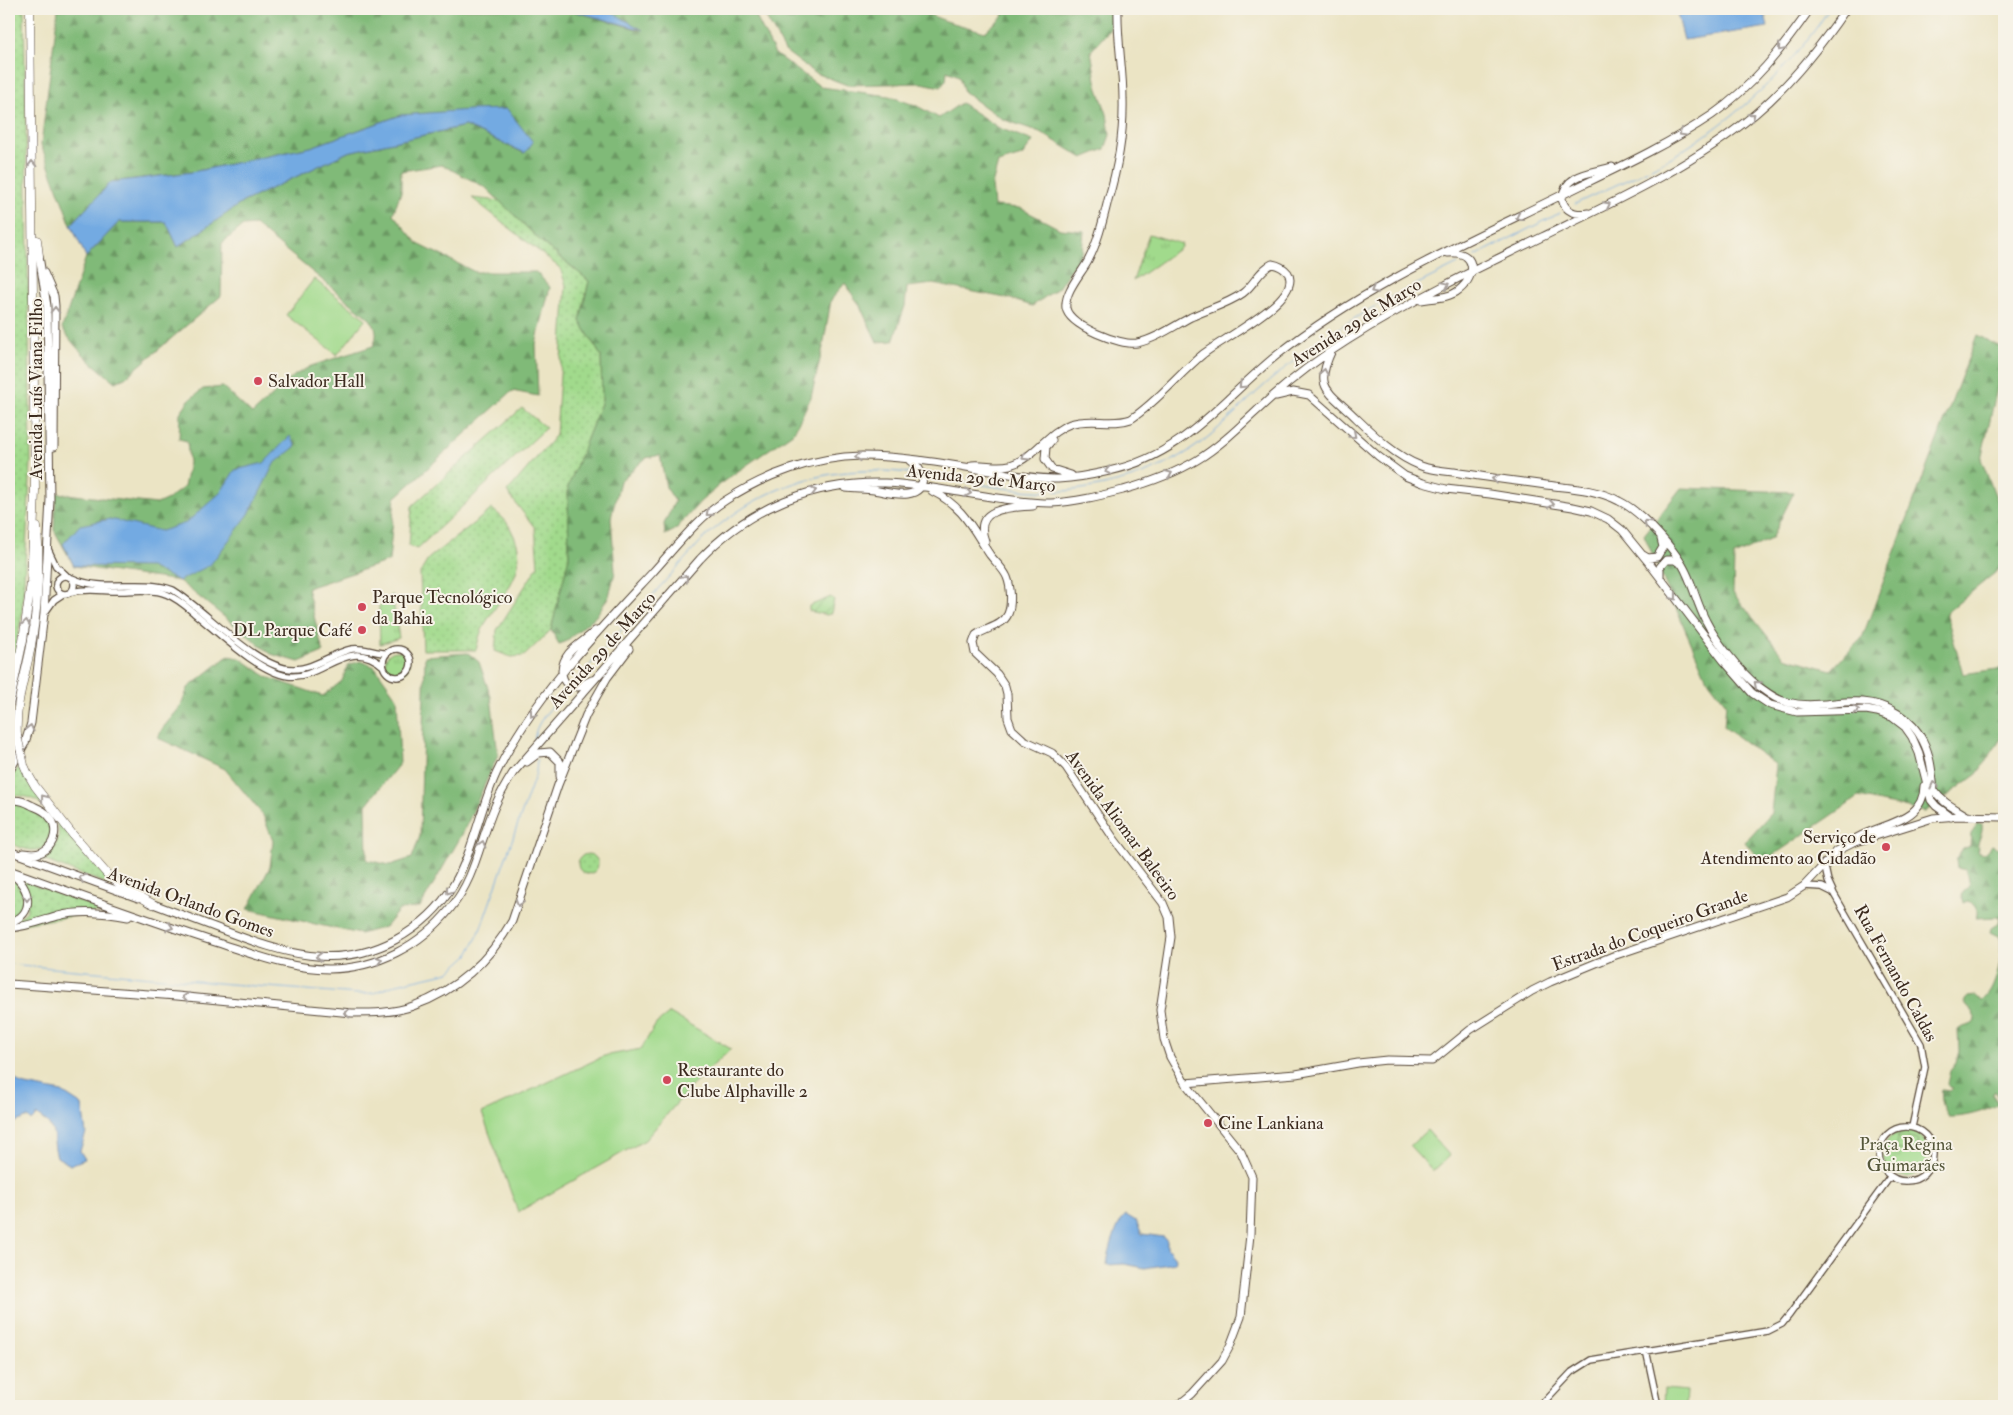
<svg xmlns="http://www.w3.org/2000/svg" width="2013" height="1415" font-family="'IM FELL Double Pica',serif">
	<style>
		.grass { fill: url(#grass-dots); stroke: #6e8255 }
		.forest { fill: url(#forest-firs); stroke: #5e724b }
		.park { fill: url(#park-tufts); stroke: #6e8255 }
		.garden { fill: url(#garden-furrows); stroke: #6e8255 }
		.pitch { fill: #a1da8c; stroke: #6e8255 }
		.water { fill: #73aae2; stroke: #576a80 }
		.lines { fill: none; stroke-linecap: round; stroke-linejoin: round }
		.stream { stroke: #73aae2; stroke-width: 1 }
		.minor-casing { stroke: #554637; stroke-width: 8 }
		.major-casing { stroke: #554637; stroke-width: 9 }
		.highway-casing { stroke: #554637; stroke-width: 9 }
		.minor { stroke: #fff; stroke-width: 5.5 }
		.major { stroke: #fff; stroke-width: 7 }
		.highway { stroke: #fff; stroke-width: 8 }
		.highway-bridge-casing { stroke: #554637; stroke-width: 9; stroke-linecap: butt }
		.highway-bridge { stroke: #fff; stroke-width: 8 }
		.oneway { stroke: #a79f9a }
		.poi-dot { fill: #d1495b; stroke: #f7f3e8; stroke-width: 2 }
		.labels { text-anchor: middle; stroke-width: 4; stroke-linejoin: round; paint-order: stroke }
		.street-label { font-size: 18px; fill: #3b2a1e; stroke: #f7f3e8 }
		.poi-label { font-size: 18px; fill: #3b2a1e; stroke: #f7f3e8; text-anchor: start }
		.park-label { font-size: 18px; fill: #54563a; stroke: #f7f3e8 }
	</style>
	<defs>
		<pattern id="grass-dots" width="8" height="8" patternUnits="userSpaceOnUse" patternTransform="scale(1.25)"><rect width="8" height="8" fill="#a1da8c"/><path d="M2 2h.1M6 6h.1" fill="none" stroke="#8cbb78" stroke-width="1.8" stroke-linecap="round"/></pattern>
		<pattern id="forest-firs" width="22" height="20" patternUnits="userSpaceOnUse" patternTransform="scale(1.25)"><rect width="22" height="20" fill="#80ba78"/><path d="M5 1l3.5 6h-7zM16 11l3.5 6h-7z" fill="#6a9762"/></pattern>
		<pattern id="park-tufts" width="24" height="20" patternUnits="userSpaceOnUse" patternTransform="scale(1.25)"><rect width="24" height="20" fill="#a1da8c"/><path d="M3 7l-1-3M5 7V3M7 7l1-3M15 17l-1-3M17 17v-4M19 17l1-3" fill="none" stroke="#8cbb78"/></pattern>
		<pattern id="garden-furrows" width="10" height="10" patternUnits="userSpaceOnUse" patternTransform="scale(1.25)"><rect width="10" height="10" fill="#a1da8c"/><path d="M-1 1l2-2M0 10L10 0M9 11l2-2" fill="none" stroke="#8cbb78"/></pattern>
	</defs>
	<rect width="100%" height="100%" fill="#f7f3e8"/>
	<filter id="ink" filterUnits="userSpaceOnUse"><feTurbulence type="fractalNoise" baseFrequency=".02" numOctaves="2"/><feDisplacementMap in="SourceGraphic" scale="10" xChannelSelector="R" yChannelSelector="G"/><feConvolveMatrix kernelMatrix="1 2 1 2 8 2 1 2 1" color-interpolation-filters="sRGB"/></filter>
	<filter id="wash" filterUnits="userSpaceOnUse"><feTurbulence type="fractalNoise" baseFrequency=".0096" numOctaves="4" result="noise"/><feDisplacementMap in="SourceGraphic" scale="20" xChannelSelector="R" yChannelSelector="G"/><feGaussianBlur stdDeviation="1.12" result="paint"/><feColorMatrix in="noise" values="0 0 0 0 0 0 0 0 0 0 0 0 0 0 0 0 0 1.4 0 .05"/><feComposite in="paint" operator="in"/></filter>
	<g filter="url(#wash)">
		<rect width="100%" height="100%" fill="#ebe4c4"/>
		<!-- grass -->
		<path class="grass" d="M9,9H24L31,462L22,614L9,685L11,404Z
			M472,198L500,201L545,245L589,281L580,321L601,356L602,401L568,487L569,557L551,630L524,656L511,657L495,651L497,630L538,566L535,528L507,492L556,435L566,285L560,268Z
			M522,408L546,428L417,549L409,546L412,506Z
			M492,509C507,521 507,521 515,538C530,574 497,599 483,628C479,635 478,643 476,650H423L420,573L429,558Z
			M20,764L30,785L78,845C89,863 105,875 121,889L35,857L56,844C68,817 34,791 9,796V782Z
			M14,803C30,806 59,818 51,839C48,845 42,850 35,850C27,851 17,846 9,843V806Z
			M578 864a10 10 0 1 1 20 0a10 10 0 1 1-20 0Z
			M9,877C28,888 32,909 9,918Z
			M24,881L105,911L10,926L27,911Z"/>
		<!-- forest -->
		<path class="forest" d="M58,9H566L640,30L606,9H752L775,54L821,87L889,96L917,106L939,118L961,103L999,128L1033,141L1022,156L998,163L992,185L994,206L1020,208L1060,229L1084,231L1082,252L1058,288L1032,306L1011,299L933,284L907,287L905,306L893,341L877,342L860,306L845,283L831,300L823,347L811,397L794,432L724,481L700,502L675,530L665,535L664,524L675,501L666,487L660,455L646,458L620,481L611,518L615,572L609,596L596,616L565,642L559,644L551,630L569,557L568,487L602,401L601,356L580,321L589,281L545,245L485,187L442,165L401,171V192L393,214L418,244L475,272H536L550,287L536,344L538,396L512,391L395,498L389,561L307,588L323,652L299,662L271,654L179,581L74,566L54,530L56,493L157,504L168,499L184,487L189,463L187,441L179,439L180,413L189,400L203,389L223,387L252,414L295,375L311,366L373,346C378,335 377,329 370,319L255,225L243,226L222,243L221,296L125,378L115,382C95,366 76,350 62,328L86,257L119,222H166L178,247L243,202L348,152L465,126L524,153L507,109L401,115L311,147L192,172L111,182L71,225L41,145Z
			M761,9H914L946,21L985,32L1003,16L1005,9H1111L1110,29L1091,51L1097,86L1107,114L1110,135L1105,149L1083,158L1040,132L1002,119L964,92L959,76L947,71L946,80L941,87L922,83L847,85L813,72L785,51Z
			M1977,335L2004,349V358L1981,459L2003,515L2002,567L1946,613L1963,674L2004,668V738L2001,739L1977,774L1925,812L1859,797L1762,863L1745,842L1771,813L1776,765L1724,727L1726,703L1706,677L1644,535L1681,488L1794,492L1771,539L1734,556L1733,593L1784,657L1831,670L1862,638Z
			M468,653L479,662L491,697L498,755L463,833L420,907L399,910L385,927L360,934L248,909L270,867L273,841L263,815L225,769L158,738L162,729L181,706L188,688L228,656L240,658L267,677L323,696L342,681L348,665L361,661L375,667L397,698L400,763L366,805L367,860L390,865L412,858L420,836L425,656Z
			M1978,824L1982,825C1984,835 1974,843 1979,853L1983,854L1992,845L2004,850V1101L2001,1100L1994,1090L1992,1094L1999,1104C1987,1111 1963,1118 1949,1117C1944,1112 1940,1097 1942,1090L1950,1091L1953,1088L1949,1087L1947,1084L1950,1071L1956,1063L1959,1051L1958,1030C1963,1025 1971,1027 1976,1021L1973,1013L1965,1004V1000L1968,997L1976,996L1982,1001C1996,991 2004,954 2000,937L1990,932L1991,928L1999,923L2000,919L1997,917L1976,918C1979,909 1976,903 1967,901L1963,903L1961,895L1969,886L1966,870L1957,868L1956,859L1963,849L1970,846L1971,834Z"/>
		<!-- park -->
		<path class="park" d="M1149,234L1182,244L1181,247L1133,281Z
			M392,594L399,638L380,644L379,606Z
			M385 663a12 12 0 1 1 24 0a12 12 0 1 1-24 0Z
			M1883 1154a23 23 0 1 1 46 0a23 23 0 1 1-46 0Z"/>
		<!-- garden -->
		<path class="garden" d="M831,597L834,600L831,613L827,615L809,611V606Z"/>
		<!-- pitch -->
		<path class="pitch" d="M314,279L366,319L337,355L286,315Z
			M670,1013L731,1049L695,1082L645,1140L518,1212L482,1113L604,1056L641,1049L656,1024Z
			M1427,1130L1450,1156L1433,1171L1410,1146Z
			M1898,1136L1919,1140L1916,1152L1895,1149Z
			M1664,1389L1686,1391L1685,1406H1663Z"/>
		<!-- water -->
		<path class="water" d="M566,9H606L643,30Z
			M1676,9H1764L1768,27L1684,40Z
			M507,109L533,142L525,153L465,126L348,152L243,202L178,247L166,222H119L86,257L71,225L111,182L192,172L311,147L401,115L468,110Z
			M290,436L296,446L274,464L249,514L210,565L179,581L150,567L74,566L63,544L80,525L110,519L161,531L186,523L220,493L235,470L264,463Z
			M9,1074L21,1084L62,1092L82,1105L86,1133L80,1151L85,1159L70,1165L57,1157C50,1134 60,1131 37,1115L31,1121L28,1117L9,1125Z
			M1126,1215L1136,1221L1142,1234L1164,1237L1167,1241V1248L1176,1259L1175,1263L1145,1268L1124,1264L1107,1265C1108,1253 1117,1221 1126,1215Z"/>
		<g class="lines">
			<!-- stream -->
			<path class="stream" d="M1575,204C1608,188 1643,174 1675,155C1736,118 1791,69 1829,9
				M1475,256L1560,213
				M928,476C973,482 1019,494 1064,491C1110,487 1157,473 1195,447C1218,431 1237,410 1258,391C1272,378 1289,365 1304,353C1351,316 1405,290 1458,264
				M573,684L701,541C763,483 833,462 917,474
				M535,741C532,723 557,702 569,689
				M9,964L229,984L358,994L374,993L397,984L449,972L468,955L479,933L536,773L537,760"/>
		</g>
	</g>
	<g filter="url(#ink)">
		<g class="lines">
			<!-- minor casing -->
			<g class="minor-casing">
				<path id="minor" d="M48,549L56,566L66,575
					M56 585a9 9 0 1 1 18 0a9 9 0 1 1-18 0Z
					M72,578C104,593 140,578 173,590C206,610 257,670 294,669C314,669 332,653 352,649C363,647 375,653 386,653
					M72,592C86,588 102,591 117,591C132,591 152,588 166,594C177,598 186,606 194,613C218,632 258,672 288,676C323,680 348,635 383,666
					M44,614L54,600L63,594
					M383 663a14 14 0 1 1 28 0a14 14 0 1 1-28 0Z
					M1824,863L1828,881L1834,894L1921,1044L1925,1067L1912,1127
					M1804,886L1822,887L1832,892
					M1879 1154a27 27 0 1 1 54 0a27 27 0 1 1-54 0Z
					M1646,1350L1658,1406
					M1540,1406L1572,1372L1591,1360L1768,1331L1782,1324L1790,1314L1890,1177"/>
			</g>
			<!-- major casing -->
			<g class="major-casing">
				<path id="major" d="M1588,213C1576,215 1565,212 1562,199C1565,173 1592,173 1612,167
					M44,273L54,296L55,306L54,447
					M1421,300C1433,298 1450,298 1459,290C1478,275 1476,250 1448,253
					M1332,350C1315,386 1325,389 1351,413C1372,433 1393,455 1421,466C1431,470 1443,471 1454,472C1484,477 1515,481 1546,485C1570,488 1597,489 1619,501C1642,512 1677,551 1687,574C1694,589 1698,606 1706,621C1716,641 1740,672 1758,686C1768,693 1776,700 1787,702C1813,709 1837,700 1863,702C1887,704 1912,718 1923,741C1931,756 1932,774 1934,790C1942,803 1955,808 1967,816
					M1276,396L1293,392L1309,395L1378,456L1405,476L1423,483L1446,489L1490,494L1573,507L1591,511L1608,519L1622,530L1649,563L1724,661L1752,693L1770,705L1797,712L1866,710L1877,712L1892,717L1905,727L1912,737L1919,753L1931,800L1936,806L1951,817
					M1052,440L1046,447L1045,459L1052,469L1071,475
					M972,465C985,464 997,468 1010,465C1035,458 1047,432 1070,424C1091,417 1112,426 1131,419C1157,402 1178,375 1202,355C1218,341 1304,299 1288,273C1284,268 1278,265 1272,264C1259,270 1254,285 1243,293C1228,304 1208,309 1191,317C1174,326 1156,339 1137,343C1121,346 1069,326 1066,308C1064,292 1081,274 1088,261C1098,242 1103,220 1108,200C1118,167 1124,134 1123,99C1123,69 1117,39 1118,9
					M846,488C855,489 865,489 874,490C890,493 923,503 923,476L918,467L910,461
					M932,491C963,506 972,528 990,555C996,563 1003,568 1007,577C1011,587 1012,604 1008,614C1003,626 986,628 976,635L973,643L975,653L997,674L1005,686L1007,694L1008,718L1012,729L1024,740L1052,753L1066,767L1114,839L1163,903L1169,917L1171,937L1160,1010L1164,1039L1170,1057L1185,1083L1241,1152L1252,1177L1250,1235L1241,1317L1230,1346L1222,1361L1192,1394L1177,1406
					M985,541C972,507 1011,507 1033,506
					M1643,555L1648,558L1657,557L1663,547L1661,539
					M1660,577V567L1666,560H1675L1679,563
					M592,680L578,687L568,685C563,681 562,677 562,671C563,650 582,644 595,631
					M527,762L539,753L550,752L560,762V776
					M9,772L25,743L31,723L44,614L50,499L47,306L39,256
					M9,801C17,799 24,801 31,805C37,808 44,810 48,815C59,826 56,845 42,852C36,855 29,854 23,853
					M1852,841C1876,823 1924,825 1924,786
					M9,851L138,898
					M9,870C76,894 144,919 212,941C250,953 289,969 329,969C377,969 421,945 450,909C476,877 479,843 495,806C500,794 506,784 513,773L700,559C749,507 815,481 885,483C912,484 939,489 965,493C993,497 1022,503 1051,503C1075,502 1099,496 1123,490C1148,483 1174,474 1197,460C1225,443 1248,418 1273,396C1296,375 1321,357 1348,340C1410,301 1476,269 1542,237C1616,201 1691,167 1755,114C1791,84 1820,47 1846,9
					M148,902C174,912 199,921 225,931C283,953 336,971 395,940C419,927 440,908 454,884C475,848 480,805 499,768C534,697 599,630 652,573C675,548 697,518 726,500C766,474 814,457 862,456C907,456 952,465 996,472C1016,475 1037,479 1058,479C1075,478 1092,475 1109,471C1185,455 1220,401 1277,355C1369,282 1480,236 1584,184C1628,163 1672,142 1712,115C1752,87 1783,48 1810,9
					M9,922C36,916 31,886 11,874
					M9,928C26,927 41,921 58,916C82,910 105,913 128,917
					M9,984L177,996L352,1013C372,1013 394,1013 413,1006C456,991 490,960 512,921L558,785L586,715L607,678L629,649
					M1185,1083L1296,1074L1358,1063L1387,1060L1432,1061L1470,1030L1532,991L1550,982L1613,956L1787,897L1804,886L1837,851L1853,843L1933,818L1958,816L2004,817"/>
			</g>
			<!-- highway casing -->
			<g class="highway-casing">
				<path id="highway" d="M37,240L39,256
					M9,705L23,640L31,583L35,491L30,9
					M17,736C15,702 25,678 31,646C38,606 40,567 37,527
					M28,774L35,786L73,835L107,874L124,888L153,904"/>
			</g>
			<!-- minor -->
			<use href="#minor" class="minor"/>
			<!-- major -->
			<use href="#major" class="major"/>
			<!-- highway -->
			<use href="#highway" class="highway"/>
			<!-- highway-bridge casing -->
			<g class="highway-bridge-casing">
				<path id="highway-bridge" d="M17,736L24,765L28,774"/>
			</g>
			<!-- highway-bridge -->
			<use href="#highway-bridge" class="highway-bridge"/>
		</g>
		<!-- one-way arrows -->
		<defs><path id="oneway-chevron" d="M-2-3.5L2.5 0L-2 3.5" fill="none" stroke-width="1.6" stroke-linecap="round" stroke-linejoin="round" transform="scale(1.25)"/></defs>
		<g class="oneway">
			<use href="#oneway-chevron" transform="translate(1781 48) rotate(130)"/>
			<use href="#oneway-chevron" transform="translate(1752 116) rotate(-39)"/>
			<use href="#oneway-chevron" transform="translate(1682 133) rotate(150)"/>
			<use href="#oneway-chevron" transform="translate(32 164) rotate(-91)"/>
			<use href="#oneway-chevron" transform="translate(1607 205) rotate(-27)"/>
			<use href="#oneway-chevron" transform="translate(1519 217) rotate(154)"/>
			<use href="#oneway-chevron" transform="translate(1446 285) rotate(-26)"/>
			<use href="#oneway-chevron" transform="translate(1374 290) rotate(152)"/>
			<use href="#oneway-chevron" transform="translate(55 310) rotate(-89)"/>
			<use href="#oneway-chevron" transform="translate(1324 372) rotate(-80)"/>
			<use href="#oneway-chevron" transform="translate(1242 385) rotate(137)"/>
			<use href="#oneway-chevron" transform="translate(1353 435) rotate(41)"/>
			<use href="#oneway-chevron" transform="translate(858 457) rotate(178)"/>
			<use href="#oneway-chevron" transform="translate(1025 457) rotate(148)"/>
			<use href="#oneway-chevron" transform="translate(1108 471) rotate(168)"/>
			<use href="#oneway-chevron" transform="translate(1169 474) rotate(-23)"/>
			<use href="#oneway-chevron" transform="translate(1495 479) rotate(-173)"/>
			<use href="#oneway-chevron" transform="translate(813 491) rotate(-14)"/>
			<use href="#oneway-chevron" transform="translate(968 493) rotate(8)"/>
			<use href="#oneway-chevron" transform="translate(1551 504) rotate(9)"/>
			<use href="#oneway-chevron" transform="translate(709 513) rotate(139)"/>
			<use href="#oneway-chevron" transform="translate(1647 523) rotate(-136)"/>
			<use href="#oneway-chevron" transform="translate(685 578) rotate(-50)"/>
			<use href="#oneway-chevron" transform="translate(1674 597) rotate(52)"/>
			<use href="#oneway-chevron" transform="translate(26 623) rotate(-82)"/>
			<use href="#oneway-chevron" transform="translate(1757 684) rotate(-139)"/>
			<use href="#oneway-chevron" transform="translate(1856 710) rotate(-2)"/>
			<use href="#oneway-chevron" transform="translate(533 714) rotate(126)"/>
			<use href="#oneway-chevron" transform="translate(30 728) rotate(-76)"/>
			<use href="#oneway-chevron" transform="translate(1934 785) rotate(-104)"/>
			<use href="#oneway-chevron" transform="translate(44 798) rotate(-129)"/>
			<use href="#oneway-chevron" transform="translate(482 844) rotate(-73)"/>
			<use href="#oneway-chevron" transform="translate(82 878) rotate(-160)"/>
			<use href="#oneway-chevron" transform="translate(449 891) rotate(125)"/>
			<use href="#oneway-chevron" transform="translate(27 898) rotate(90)"/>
			<use href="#oneway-chevron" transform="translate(519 903) rotate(109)"/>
			<use href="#oneway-chevron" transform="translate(170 927) rotate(18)"/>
			<use href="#oneway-chevron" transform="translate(319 957) rotate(-179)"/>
			<use href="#oneway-chevron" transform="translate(379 960) rotate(-16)"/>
			<use href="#oneway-chevron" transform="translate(186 997) rotate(-174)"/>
			<use href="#oneway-chevron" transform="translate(347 1013) rotate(-177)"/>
		</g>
	</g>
	<!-- markers -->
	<g class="poi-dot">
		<circle cx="258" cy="381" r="5"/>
		<circle cx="362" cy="607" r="5"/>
		<circle cx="362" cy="630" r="5"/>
		<circle cx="1886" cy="847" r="5"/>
		<circle cx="667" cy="1080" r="5"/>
		<circle cx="1208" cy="1123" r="5"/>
	</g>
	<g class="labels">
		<!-- street labels -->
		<g class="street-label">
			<text transform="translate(1356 322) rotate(-32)" y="6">Avenida 29 de Março</text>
			<text transform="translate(36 389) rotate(-90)" y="6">Avenida Luís Viana Filho</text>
			<text transform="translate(981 478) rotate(6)" y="6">Avenida 29 de Março</text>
			<text transform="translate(602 650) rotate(-48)" y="6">Avenida 29 de Março</text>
			<text transform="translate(1123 825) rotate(54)" y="6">Avenida Aliomar Baleeiro</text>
			<text transform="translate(191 902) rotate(20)" y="6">Avenida Orlando Gomes</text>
			<text transform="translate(1650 930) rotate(-20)" y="6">Estrada do Coqueiro Grande</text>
			<text transform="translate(1896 973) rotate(61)" y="6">Rua Fernando Caldas</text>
		</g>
		<!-- poi labels -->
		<g class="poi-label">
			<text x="268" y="387">Salvador Hall</text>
			<text x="372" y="603">Parque Tecnológico<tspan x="372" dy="21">da Bahia</tspan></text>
			<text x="352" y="636" text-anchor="end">DL Parque Café</text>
			<text x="1876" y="843" text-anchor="end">Serviço de<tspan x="1876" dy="21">Atendimento ao Cidadão</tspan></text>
			<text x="677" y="1076">Restaurante do<tspan x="677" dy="21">Clube Alphaville 2</tspan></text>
			<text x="1218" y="1129">Cine Lankiana</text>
		</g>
		<!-- park labels -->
		<g class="park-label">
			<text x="1906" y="1150">Praça Regina<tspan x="1906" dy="21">Guimarães</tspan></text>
		</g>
	</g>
	<!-- margin -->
	<rect width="2013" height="1415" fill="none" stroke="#f7f3e8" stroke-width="30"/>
</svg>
